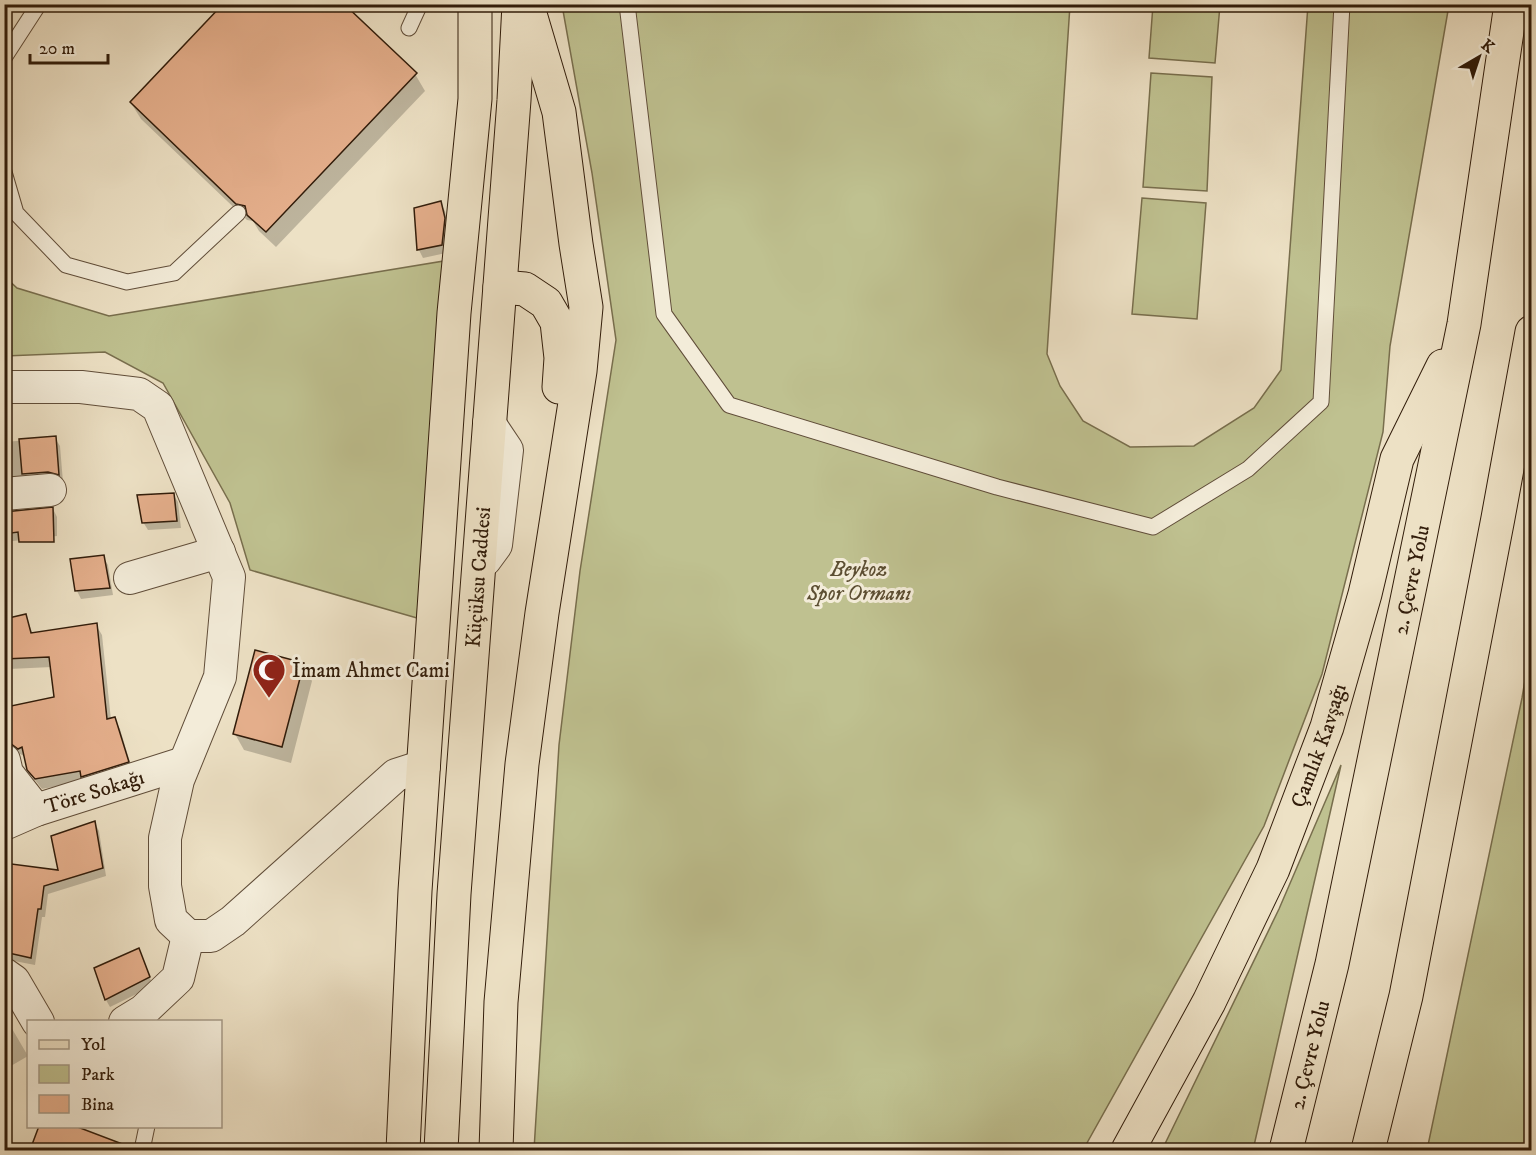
<svg xmlns="http://www.w3.org/2000/svg" width="1536" height="1155" font-family="'IM FELL DW Pica',serif">
	<style>
		.green { fill: #bfc190; stroke: #786e4d; stroke-width: 1.5 }
		.shadow { fill: #0003 }
		.building { fill: #e5af8c; stroke: #311c0a; stroke-width: 1.5 }
		.lines { fill: none; stroke-linecap: round; stroke-linejoin: round }
		.lane-casing { stroke: #604d39; stroke-width: 17 }
		.street-casing { stroke: #604d39; stroke-width: 34 }
		.primary-casing { stroke: #311c0a; stroke-width: 35 }
		.highway-casing { stroke: #311c0a; stroke-width: 35 }
		.lane { stroke: #f3ecd9; stroke-width: 15 }
		.street { stroke: #f3ecd9; stroke-width: 32 }
		.primary { stroke: #ede1c5; stroke-width: 33 }
		.highway { stroke: #ede1c5; stroke-width: 33 }
		.labels { text-anchor: middle; stroke-width: 6; stroke-linejoin: round; paint-order: stroke }
		.park-label { font-size: 21px; font-style: italic; fill: #5c4e32; stroke: #f3ecd9 }
		.street-label { font-size: 21px; fill: #311c0a; stroke: #f3ecd9 }
		.poi-label { font-size: 21px; fill: #311c0a; stroke: #f3ecd9; text-anchor: start }
	</style>
	<rect width="100%" height="100%" fill="#ede1c5"/>
	<filter id="stains"><feTurbulence type="fractalNoise" baseFrequency=".00333" numOctaves="4"/><feColorMatrix values="0 0 0 0 .2 0 0 0 0 .09 0 0 0 0 .02 0 0 0 .5 -.17"/></filter>
	<radialGradient id="worn" r=".72"><stop offset=".6" stop-color="#630" stop-opacity="0"/><stop offset="1" stop-color="#630" stop-opacity=".3"/></radialGradient>
	<!-- green -->
	<path class="green" d="M562,5H1070L1047,354L1060,386L1083,421L1130,447L1194,446L1254,408L1281,370L1308,5H1449L1390,346L1383,432L1322,674L1264,826L1083,1150H534L559,745L580,571L616,340L592,173Z
		M1153,5H1220L1215,63L1149,58Z
		M1151,73L1212,77L1207,191L1143,187Z
		M1142,198L1206,203L1197,319L1132,314Z
		M444,261L417,618L250,570L230,503L163,383L105,352L5,356L4,276L17,288L109,316Z
		M1531,645V1150H1427L1522,698Z
		M1341,765L1253,1150H1162L1279,909Z"/>
	<!-- shadow -->
	<path class="shadow" d="M415,74L425,91L276,247L259,231L253,221L247,220L141,119L131,103Z
		M440,203L445,211L448,227L446,253L423,258L419,250L416,209Z
		M55,438L60,446L63,482L4,485V442Z
		M173,494L178,502L181,528L148,530L143,522Z
		M53,509L57,517V536L4,542V513Z
		M103,557L108,565L113,595L81,599L77,591Z
		M25,615L33,634L96,625L102,635L111,720L114,719L120,729L133,772L42,789L35,780L29,769L26,757L18,753L12,743L56,699L52,667L9,669L4,661V621Z
		M303,665L312,681L291,763L244,750L235,734Z
		M95,823L99,831L106,876L48,894L45,917H42L35,965L4,959V866L60,872Z
		M139,949L153,986L110,1007L106,1000L96,969Z
		M4,1015L28,1056L4,1070Z
		M41,1126L126,1147L128,1150H32Z"/>
	<!-- building -->
	<path class="building" d="M223,4H344L417,73L266,232L247,215L245,206L236,204L130,102Z
		M441,201L445,218L442,245L417,250L414,208Z
		M56,436L59,475L48,472L22,474L19,439Z
		M174,493L177,521L142,523L137,495Z
		M53,507L54,542H19L18,532L4,534V512Z
		M104,555L110,588L75,591L70,559Z
		M26,614L31,633L97,623L107,719L115,717L129,762L81,777L80,771L35,779L27,770L22,747L18,749L10,743L6,707L54,697L49,657L4,659V619Z
		M255,650L304,663L282,747L233,734Z
		M95,821L103,868L44,886L41,909H38L31,958L4,952V863L58,870L51,836Z
		M139,948L150,977L105,1000L94,968Z
		M39,1126H75L133,1148V1150H30Z"/>
	<g class="lines">
		<!-- lane casing -->
		<g class="lane-casing">
			<path id="lane" d="M627,4L664,314L729,405L997,487L1153,527L1248,469L1321,402L1342,4
				M409,28L420,4
				M4,58L39,4
				M4,172L16,213L66,265L127,282L174,273L238,213
				M142,1150L147,1126"/>
		</g>
		<!-- street casing -->
		<g class="street-casing">
			<g id="street">
				<path d="M4,387H81L139,394L158,407L229,577L220,677L178,780L165,838V886L171,920L188,936H211L233,921L396,775L424,766"/>
				<path d="M4,494L50,490"/>
				<path d="M485,560L496,545L507,450L489,423"/>
				<path d="M130,578L219,552"/>
				<path d="M4,760L7,773L36,810"/>
				<path id="s1" d="M4,824L36,810L184,763"/>
				<path d="M4,974L14,981L38,1022"/>
				<path d="M125,1022L143,1011L178,978L188,936"/>
			</g>
		</g>
		<!-- primary casing -->
		<g class="primary-casing">
			<g id="primary">
				<path d="M403,1150L415,891L454,313L475,99V4"/>
				<path id="s2" d="M441,1150L454,894L514,100L519,4"/>
			</g>
		</g>
		<!-- highway casing -->
		<g class="highway-casing">
			<g id="highway">
				<path d="M500,287L525,289L546,303L557,322L561,358L559,387"/>
				<path d="M496,1150L501,1002L522,764L542,613L580,371L586,307L576,244L559,112L527,4"/>
				<path id="s3" d="M1128,1150L1209,1002L1273,869L1327,727L1365,594L1397,459L1443,366"/>
				<path id="s4" d="M1286,1150L1332,964L1464,324L1511,4"/>
				<path d="M1368,1150L1406,996L1498,518L1532,332"/>
			</g>
		</g>
		<!-- lane -->
		<use href="#lane" class="lane"/>
		<!-- street -->
		<use href="#street" class="street"/>
		<!-- primary -->
		<use href="#primary" class="primary"/>
		<!-- highway -->
		<use href="#highway" class="highway"/>
	</g>
	<!-- icons -->
	<defs>
		<g id="mosque-pin" transform="scale(1.725)"><path d="M0 17L-7.5 6A9.5 9.5 0 1 1 7.5 6Z" fill="#8f2418" stroke="#f3ecd9"/><path d="M3.5-4.9A6 6 0 1 0 3.5 4.9A5 5 0 1 1 3.5-4.9Z" fill="#fff"/></g>
	</defs>
	<g fill-rule="evenodd">
		<use href="#mosque-pin" x="269" y="670"/>
	</g>
	<g class="labels">
		<!-- park labels -->
		<g class="park-label">
			<text x="859" y="576">Beykoz<tspan x="859" dy="24">Spor Ormanı</tspan></text>
		</g>
		<!-- street labels -->
		<g class="street-label">
			<text dy="7" stroke="none"><textPath href="#s2" startOffset="574">Küçüksu Caddesi</textPath></text>
			<text dy="7" stroke="none"><textPath href="#s4" startOffset="584">2. Çevre Yolu</textPath></text>
			<text dy="7" stroke="none"><textPath href="#s3" startOffset="448">Çamlık Kavşağı</textPath></text>
			<text dy="7" stroke="none"><textPath href="#s1" startOffset="96">Töre Sokağı</textPath></text>
			<text dy="7" stroke="none"><textPath href="#s4" startOffset="98">2. Çevre Yolu</textPath></text>
		</g>
		<!-- poi labels -->
		<g class="poi-label">
			<text x="292" y="677">İmam Ahmet Cami</text>
		</g>
	</g>
	<!-- margin -->
	<rect width="1536" height="1155" fill="none" stroke="#ede1c5" stroke-width="24"/>
	<rect x="6" y="6" width="1524" height="1143" fill="none" stroke="#311c0a" stroke-width="3"/>
	<rect x="12" y="12" width="1512" height="1131" fill="none" stroke="#311c0a" stroke-width="1.5"/>
	<!-- legend -->
	<rect x="27" y="1020" width="195" height="108" fill="#f3ecd9" stroke="#a59986" stroke-width="1.5"/>
	<rect x="39" y="1040" width="30" height="9" fill="#ede1c5" stroke="#a59986" stroke-width="1.5"/>
	<text x="81" y="1050" font-size="18" fill="#311c0a">Yol</text>
	<rect x="39" y="1065" width="30" height="18" fill="#bfc190" stroke="#a59986" stroke-width="1.5"/>
	<text x="81" y="1080" font-size="18" fill="#311c0a">Park</text>
	<rect x="39" y="1095" width="30" height="18" fill="#e5af8c" stroke="#a59986" stroke-width="1.5"/>
	<text x="81" y="1110" font-size="18" fill="#311c0a">Bina</text>
	<!-- north arrow -->
	<g transform="translate(1479 57) rotate(39)" stroke="#f3ecd9" stroke-width="4.5" paint-order="stroke">
	<path d="M0-4.5L10 22L0 15L-10 22Z" fill="#311c0a"/>
	<text y="-9" font-size="16" font-weight="bold" text-anchor="middle" fill="#311c0a">K</text>
	</g>
	<!-- scale -->
	<path d="M30 54v9h78v-9" fill="none" stroke="#311c0a" stroke-width="3"/>
	<text x="39" y="54" font-size="18" fill="#311c0a" stroke="#f3ecd9" stroke-width="4.5" paint-order="stroke">20 m</text>
	<rect width="100%" height="100%" filter="url(#stains)"/>
	<rect width="100%" height="100%" fill="url(#worn)"/>
</svg>
